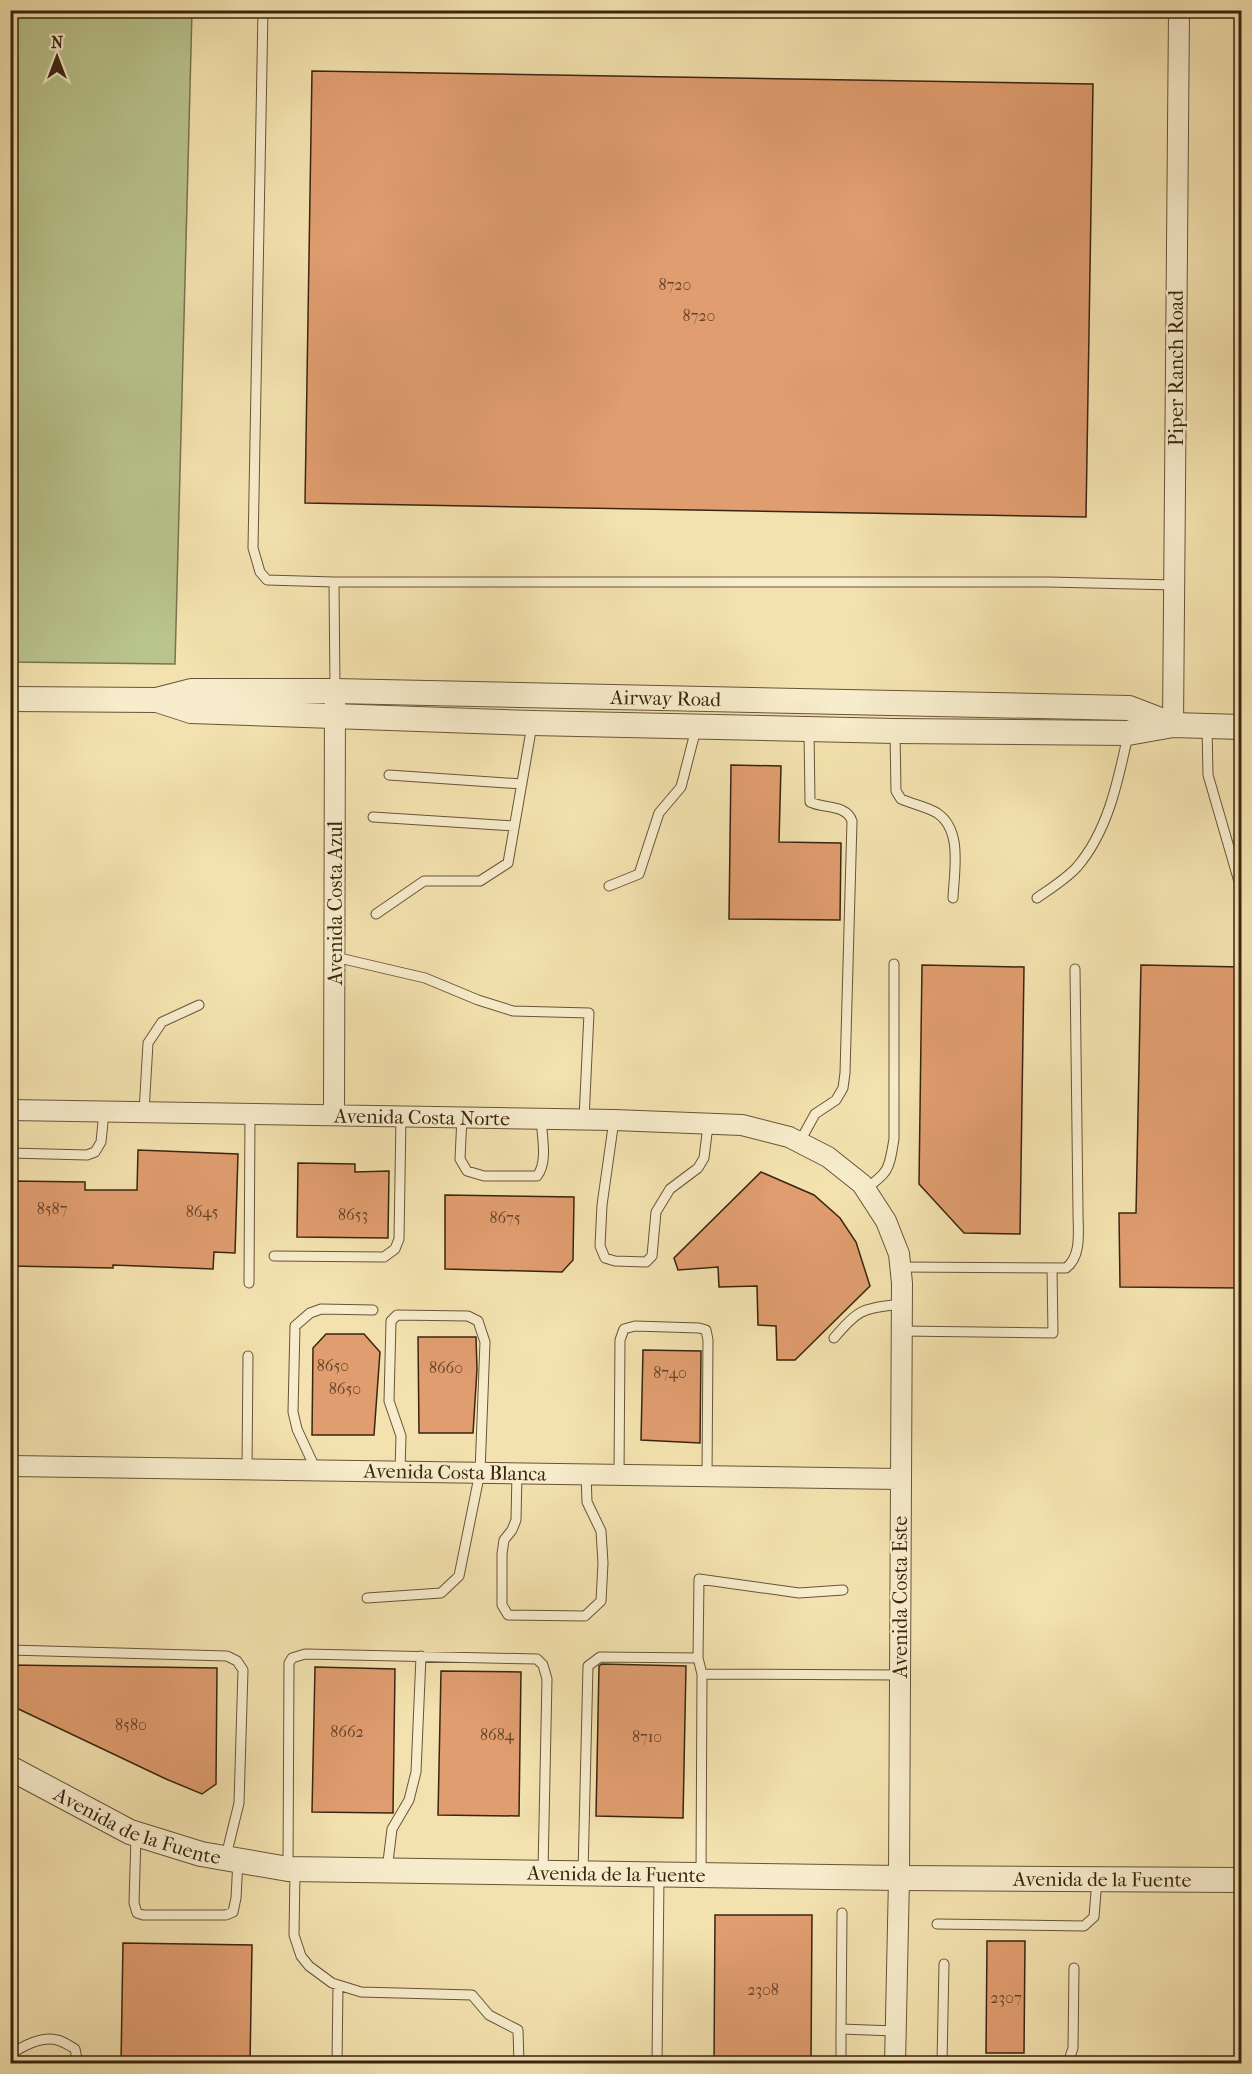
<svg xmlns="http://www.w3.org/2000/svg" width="1252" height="2074" font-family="'IM FELL French Canon',serif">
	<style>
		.green { fill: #b9c38c; stroke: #7a744e; stroke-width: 1.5 }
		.building { fill: #e09d6f; stroke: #3a2510; stroke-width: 1.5 }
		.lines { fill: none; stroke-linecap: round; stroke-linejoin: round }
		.service-casing { stroke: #685438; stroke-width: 11 }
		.minor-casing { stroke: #685438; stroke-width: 22 }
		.tertiary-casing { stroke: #685438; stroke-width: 26 }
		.service { stroke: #f7eccb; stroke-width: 9 }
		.minor { stroke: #f7eccb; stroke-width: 20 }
		.tertiary { stroke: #f7eccb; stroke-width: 24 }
		.labels { text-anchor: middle; stroke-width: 4.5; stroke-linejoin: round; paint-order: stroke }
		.number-label { font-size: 16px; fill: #644328 }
		.street-label { font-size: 20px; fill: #3a2510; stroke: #f7eccb }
	</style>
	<rect width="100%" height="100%" fill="#f3e2af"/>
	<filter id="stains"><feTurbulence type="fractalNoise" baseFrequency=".00333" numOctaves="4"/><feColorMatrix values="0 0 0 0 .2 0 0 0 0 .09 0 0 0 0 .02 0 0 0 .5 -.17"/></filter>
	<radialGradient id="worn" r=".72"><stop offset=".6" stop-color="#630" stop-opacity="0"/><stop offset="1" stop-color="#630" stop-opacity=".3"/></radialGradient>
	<!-- green -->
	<path class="green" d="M11,10L192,11L175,664L11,662Z"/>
	<!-- building -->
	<path class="building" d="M312,71L1093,84L1086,517L305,503Z
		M731,765L781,766L779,842L841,843L840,920L729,919Z
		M922,965L1024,967L1020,1234L964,1233L919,1184Z
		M1141,965L1242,967V1288L1120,1287L1119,1213H1136Z
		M138,1150L238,1154L235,1253L214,1252L213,1269L113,1265V1268L10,1266L12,1181L85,1182V1190H137Z
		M298,1163L355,1164V1172L389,1171L388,1238L297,1237Z
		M761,1172L814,1195L840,1218L856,1242L870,1286L795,1360H777L776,1326L758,1325L757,1286L719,1287L718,1267L678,1270L674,1258Z
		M445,1195L574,1197L573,1260L562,1272L445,1269Z
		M326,1334H364L380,1352L374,1435H312L313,1348Z
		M418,1337H476L477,1369L473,1433H419Z
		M643,1350L701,1351L700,1443L641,1440Z
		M602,1664L686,1666L683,1818L596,1816L599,1666Z
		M10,1665L217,1668L216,1784L202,1794L166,1779L10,1705Z
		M315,1667L395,1669L393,1813L312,1812Z
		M441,1671L521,1672L519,1816L438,1815Z
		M715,1915H812L811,2064H714Z
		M987,1941H1025L1024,2053H986Z
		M123,1943L252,1945L250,2064H121Z"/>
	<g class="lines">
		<!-- service casing -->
		<g class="service-casing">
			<path id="service" d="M263,10L253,548L260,572L267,580L334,582
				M1242,586V590
				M335,689L334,582H1049L1174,585
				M1207,726L1208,775L1242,892
				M895,733L896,791L901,799C912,804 927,807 937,813C963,830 954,872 953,898
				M389,775L522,784
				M373,817L514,826
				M609,886L639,874L659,813L681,787L696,729
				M1037,898C1050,889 1066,879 1077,867C1108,831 1118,781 1128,735
				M376,914L424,881H480L508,863L532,725
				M335,957L425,978L478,1000L513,1011L589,1013L584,1119
				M144,1112L148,1043L162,1022L199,1005
				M462,1117L460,1159L467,1171L484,1176H537C548,1163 542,1136 541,1119
				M614,1120L602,1205L600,1246L605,1258L615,1261L646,1262L652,1256L656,1212L670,1189L698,1168L704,1158L708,1125
				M799,1143L815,1114L836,1100L843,1088L845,1073L852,821C846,804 824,809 810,802L809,731
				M10,1153L87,1155L95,1152L101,1142L104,1112
				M865,1189C890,1172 889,1168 894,1139V964
				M274,1256L384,1257L395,1249L399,1239L401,1116
				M900,1267L1066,1268C1082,1256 1078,1231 1078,1212L1075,969
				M249,1283L250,1114
				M902,1331L1053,1333L1052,1268
				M834,1338C860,1307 863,1309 902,1304
				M247,1469L248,1356
				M316,1470L297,1429L293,1412L295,1326L310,1313L321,1309L373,1310
				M517,1473L516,1520L512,1530L504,1540L502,1554V1605L508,1615L585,1616L601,1601L603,1563L601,1531L587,1502L586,1474
				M619,1474L620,1340L624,1329L635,1326L699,1328L706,1330L708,1340L707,1476
				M367,1598L441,1593L459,1576L480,1472L485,1342L478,1321L468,1316L397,1315L391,1321L389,1401L401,1436L400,1471
				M10,1650L227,1656L237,1661L243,1670L239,1803L226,1856
				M698,1658L699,1579L799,1593L843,1590
				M136,1836L134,1903L137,1913L143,1915H226L233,1912L236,1898L238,1860
				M288,1869L289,1663L292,1658L305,1654L537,1659L543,1665L547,1679L543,1871
				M387,1870L392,1829L409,1800L416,1772L421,1656
				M295,1871L294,1935L301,1956L309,1966L332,1983L361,1992L472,1995L489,2015L518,2030L519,2064
				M583,1873L588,1666L600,1657L698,1658L702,1674
				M701,1875L702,1674L899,1675
				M937,1924L1084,1926L1094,1917L1097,1880
				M841,2029L842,1913
				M10,2055C22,2046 42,2036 57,2040C63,2041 70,2046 75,2049L78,2064
				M895,2062L966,2064
				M942,2063L944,1964
				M337,2064L338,1986
				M657,2064L659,1877
				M841,2064V2029L895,2031
				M1062,2064L1069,2060L1073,2048L1074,1968"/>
		</g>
		<!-- minor casing -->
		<g class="minor-casing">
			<path id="minor" d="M1173,725L1179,10
				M10,1110L614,1120L742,1125L789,1137L828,1157L862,1184L886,1221L899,1254L902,1283L899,1878L895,2064
				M334,1115L335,691
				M10,1466L900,1479"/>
		</g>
		<!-- tertiary casing -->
		<g class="tertiary-casing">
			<g id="tertiary">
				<path id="s1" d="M10,699L156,700L191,691H335L1129,708L1173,725"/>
				<path d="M157,700L191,711L532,723L895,731L1128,733L1173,725L1242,727"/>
				<path id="s2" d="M10,1768L130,1832L201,1854L288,1869L899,1878L1242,1880"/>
			</g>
		</g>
		<!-- service -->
		<use href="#service" class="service"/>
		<!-- minor -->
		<use href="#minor" class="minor"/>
		<!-- tertiary -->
		<use href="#tertiary" class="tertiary"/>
	</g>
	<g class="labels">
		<!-- number labels -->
		<g class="number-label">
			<text x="675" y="290">8720</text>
			<text x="699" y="321">8720</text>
			<text x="52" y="1214">8587</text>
			<text x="202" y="1217">8645</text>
			<text x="353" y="1220">8653</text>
			<text x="505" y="1223">8675</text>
			<text x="333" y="1371">8650</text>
			<text x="446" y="1373">8660</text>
			<text x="670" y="1378">8740</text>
			<text x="345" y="1394">8650</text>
			<text x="131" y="1730">8580</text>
			<text x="347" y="1737">8662</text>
			<text x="497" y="1740">8684</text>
			<text x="647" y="1742">8710</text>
			<text x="763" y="1995">2308</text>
			<text x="1006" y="2003">2307</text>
		</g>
		<!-- street labels -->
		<g class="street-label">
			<text transform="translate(1176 368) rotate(-90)" y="7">Piper Ranch Road</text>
			<text dy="7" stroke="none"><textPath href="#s1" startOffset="657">Airway Road</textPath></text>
			<text transform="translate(335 903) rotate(-90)" y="7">Avenida Costa Azul</text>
			<text transform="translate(422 1117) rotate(1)" y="7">Avenida Costa Norte</text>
			<text transform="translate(455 1472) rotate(1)" y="7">Avenida Costa Blanca</text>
			<text transform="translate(900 1597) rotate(-90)" y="7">Avenida Costa Este</text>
			<text dy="7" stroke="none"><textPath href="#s2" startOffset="141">Avenida de la Fuente</textPath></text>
			<text dy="7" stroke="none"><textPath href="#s2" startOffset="627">Avenida de la Fuente</textPath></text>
			<text dy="7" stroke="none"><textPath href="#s2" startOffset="1113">Avenida de la Fuente</textPath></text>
		</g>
	</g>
	<!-- margin -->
	<rect width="1252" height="2074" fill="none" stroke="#f3e2af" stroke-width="36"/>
	<rect x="12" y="12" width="1228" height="2050" fill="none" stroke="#3a2510" stroke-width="3"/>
	<rect x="18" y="18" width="1216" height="2038" fill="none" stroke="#3a2510" stroke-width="1.5"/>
	<!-- north arrow -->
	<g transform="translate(57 57)" stroke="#f7eccb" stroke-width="4.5" paint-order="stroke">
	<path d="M0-4.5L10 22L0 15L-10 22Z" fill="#3a2510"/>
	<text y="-9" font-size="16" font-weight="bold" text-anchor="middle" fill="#3a2510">N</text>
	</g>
	<rect width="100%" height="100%" filter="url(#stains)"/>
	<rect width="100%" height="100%" fill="url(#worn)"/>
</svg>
